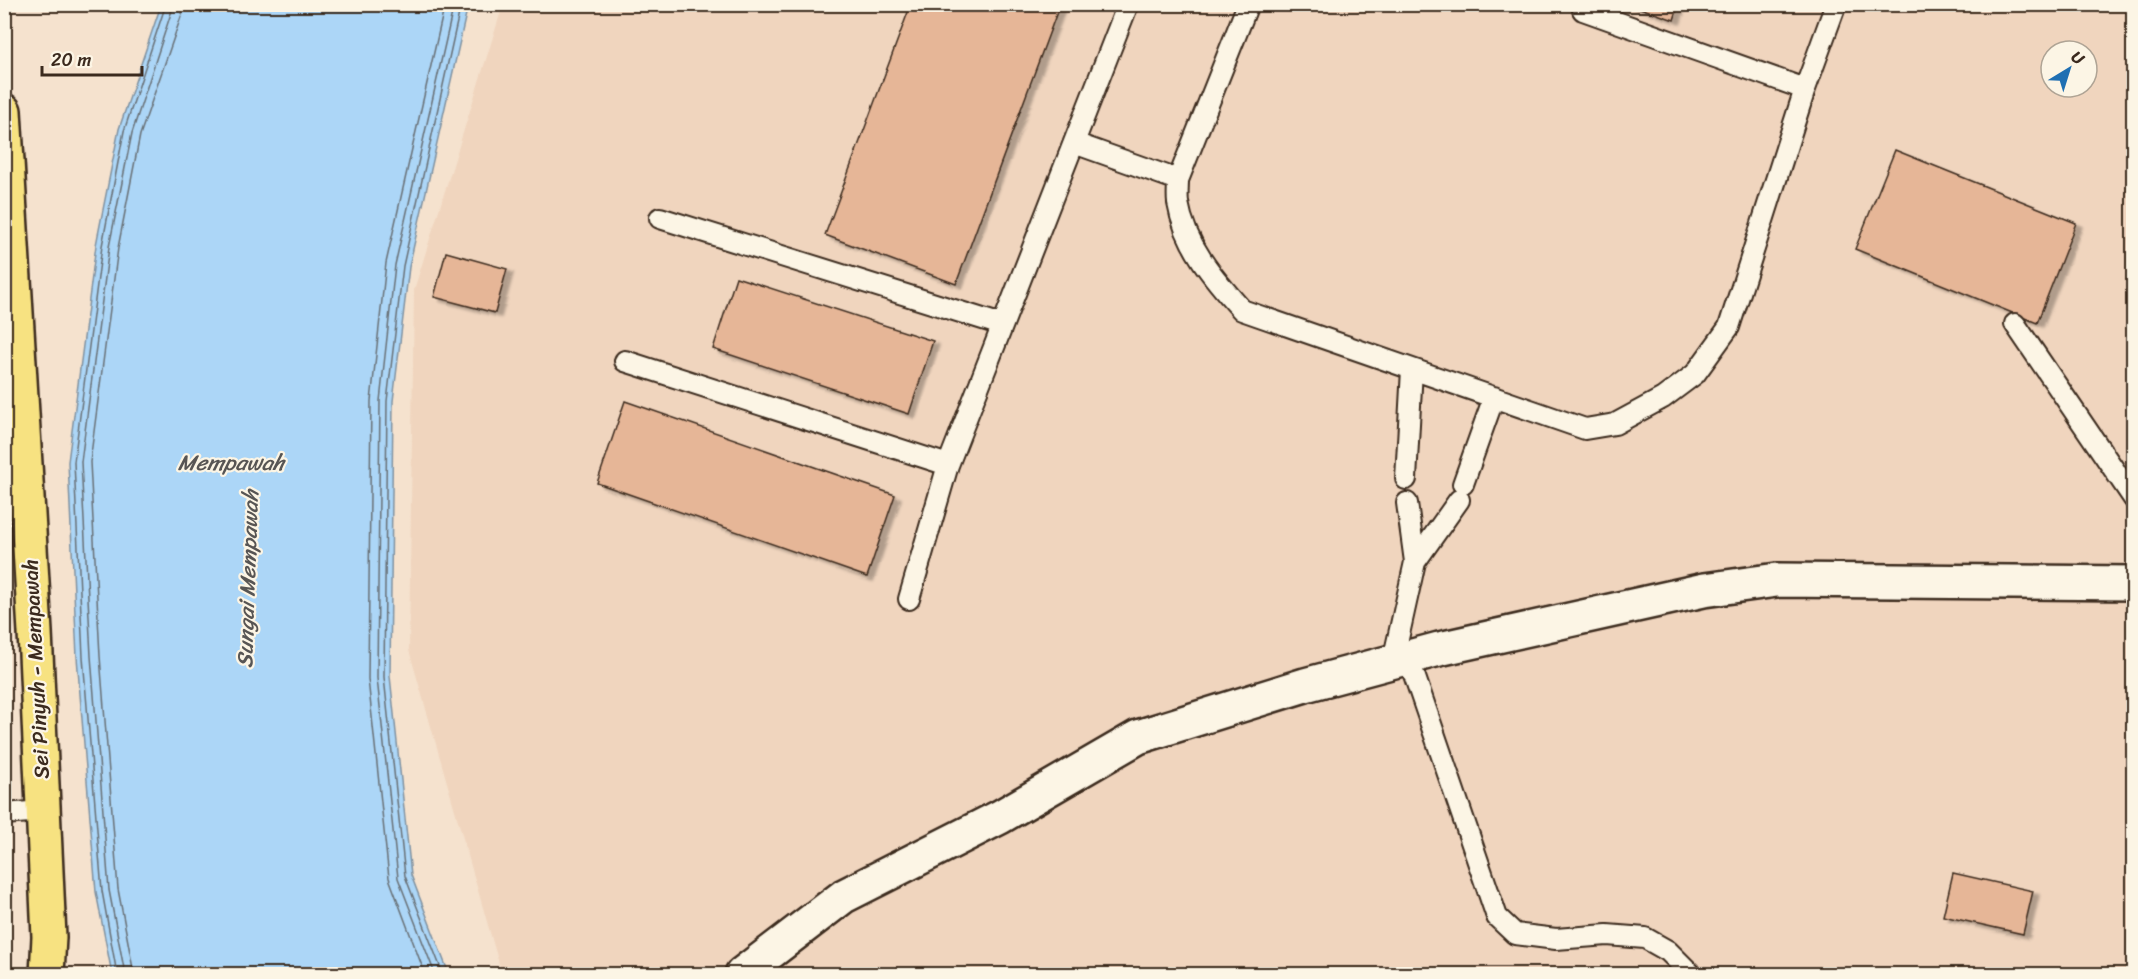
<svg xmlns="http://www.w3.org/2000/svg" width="2138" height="979" font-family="Sriracha,sans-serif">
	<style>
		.built { fill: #f0d5be; fill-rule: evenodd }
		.water { fill: #acd6f7; stroke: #7f91a0; stroke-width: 1.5 }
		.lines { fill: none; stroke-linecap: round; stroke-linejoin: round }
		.shore { stroke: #686f75; stroke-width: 1.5 }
		.building { fill: #e6b697; stroke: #3b2a1e; stroke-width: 1.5; filter: url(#shadow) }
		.service-casing { stroke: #3b2a1e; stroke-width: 24 }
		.minor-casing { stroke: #3b2a1e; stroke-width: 38 }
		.trunk-casing { stroke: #3b2a1e; stroke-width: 38 }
		.service { stroke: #fcf5e5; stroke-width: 20 }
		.minor { stroke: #fcf5e5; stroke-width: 33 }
		.trunk { stroke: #f7e281; stroke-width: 33 }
		.labels { text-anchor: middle; stroke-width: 4.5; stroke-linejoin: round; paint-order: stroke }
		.street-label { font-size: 21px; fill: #3b2a1e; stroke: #fcf5e5 }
		.water-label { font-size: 22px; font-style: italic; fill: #575554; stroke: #fcf5e5 }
	</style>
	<defs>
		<filter id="shadow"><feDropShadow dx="6" dy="4" stdDeviation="1.5" flood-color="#0004"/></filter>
	</defs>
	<rect width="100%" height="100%" fill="#f5e2ce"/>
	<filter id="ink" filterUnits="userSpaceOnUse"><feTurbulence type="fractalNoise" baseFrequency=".0167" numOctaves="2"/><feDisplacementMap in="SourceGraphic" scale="12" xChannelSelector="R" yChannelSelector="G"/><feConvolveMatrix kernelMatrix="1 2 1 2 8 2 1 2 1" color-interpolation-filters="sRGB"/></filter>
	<g filter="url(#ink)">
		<!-- built -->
		<path class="built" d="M503,5H2133V974H502L409,650L414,290ZM2051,51H2087V87H2051Z"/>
		<!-- water -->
		<path class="water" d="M161,5H468L409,267L393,401L390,676L411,875L449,974H112L96,892L77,657L68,462L96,245L119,129Z"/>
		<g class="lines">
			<!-- shore -->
			<path class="shore" d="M117,974L102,891L83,657L74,462L102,246L124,131L166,4
				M125,974L109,890L91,656L81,462L109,247L132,133L174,4
				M134,974L118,889L100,656L90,462L118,248L140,135L182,14L183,4
				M425,974L389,878L368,679L371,401L386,263L445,4
				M435,974L398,878L377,678L380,401L395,265L454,4
				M443,974L405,876L384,677L387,401L403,266L461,4"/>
		</g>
		<!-- building -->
		<path class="building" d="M911,4H1060L956,284L825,235Z
			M1629,4H1679L1674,20Z
			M1895,150L2076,223L2037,323L1855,249Z
			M446,252L507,269L495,313L434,297Z
			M736,277L933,341L909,414L713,349Z
			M625,401L895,495L867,577L597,483Z
			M1953,873L2033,891L2023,934L1943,916Z"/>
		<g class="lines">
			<!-- service casing -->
			<g class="service-casing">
				<path id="service" d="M1248,4L1178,180C1178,187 1177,196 1178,203C1185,245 1214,279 1242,310L1585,429L1615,424L1663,398L1695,374L1729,327L1805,89L1836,4
					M1583,10L1805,89
					M1074,143L1178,180
					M660,218L1002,325
					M2015,324L2134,499
					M625,361L948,465
					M1406,479L1412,369
					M1463,484L1494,397
					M1415,562L1459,500
					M909,599L948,465L1128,4
					M1408,657L1497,917L1515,934L1556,939L1607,935L1645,938L1668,951L1691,974
					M1393,661L1415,562L1407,503
					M4,814L43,811"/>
			</g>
			<!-- minor casing -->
			<g class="minor-casing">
				<path id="minor" d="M742,974L844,896L1000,817L1138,737L1305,685L1439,649L1704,590L1777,580L2134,583"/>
			</g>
			<!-- trunk casing -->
			<g class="trunk-casing">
				<path id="trunk" d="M4,111L35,632L49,937L47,974"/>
			</g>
			<!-- service -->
			<use href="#service" class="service"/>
			<!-- minor -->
			<use href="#minor" class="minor"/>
			<!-- trunk -->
			<use href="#trunk" class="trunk"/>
		</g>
	</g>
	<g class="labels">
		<!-- street labels -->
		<g class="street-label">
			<text transform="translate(36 669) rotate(-93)" y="7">Sei Pinyuh - Mempawah</text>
		</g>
		<!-- water labels -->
		<g class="water-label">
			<text x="231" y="470">Mempawah</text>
			<text transform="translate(247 579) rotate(-88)" y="8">Sungai Mempawah</text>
		</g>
	</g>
	<!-- margin -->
	<rect width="2138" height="979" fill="none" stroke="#fcf5e5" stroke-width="24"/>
	<rect x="12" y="12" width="2114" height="955" fill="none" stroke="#3b2a1e" stroke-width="2" filter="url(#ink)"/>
	<!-- north arrow -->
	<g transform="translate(2069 69) rotate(38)"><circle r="28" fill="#fcf5e5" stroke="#afa495" stroke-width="1.5"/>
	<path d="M0-4.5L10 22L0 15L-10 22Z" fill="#1f6fb2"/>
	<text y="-9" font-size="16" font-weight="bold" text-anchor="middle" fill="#3b2a1e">U</text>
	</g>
	<!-- scale -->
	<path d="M42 66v9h100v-9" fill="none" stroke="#3b2a1e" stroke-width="3"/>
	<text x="51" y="66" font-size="18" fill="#3b2a1e" stroke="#fcf5e5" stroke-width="4.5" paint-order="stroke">20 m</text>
</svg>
